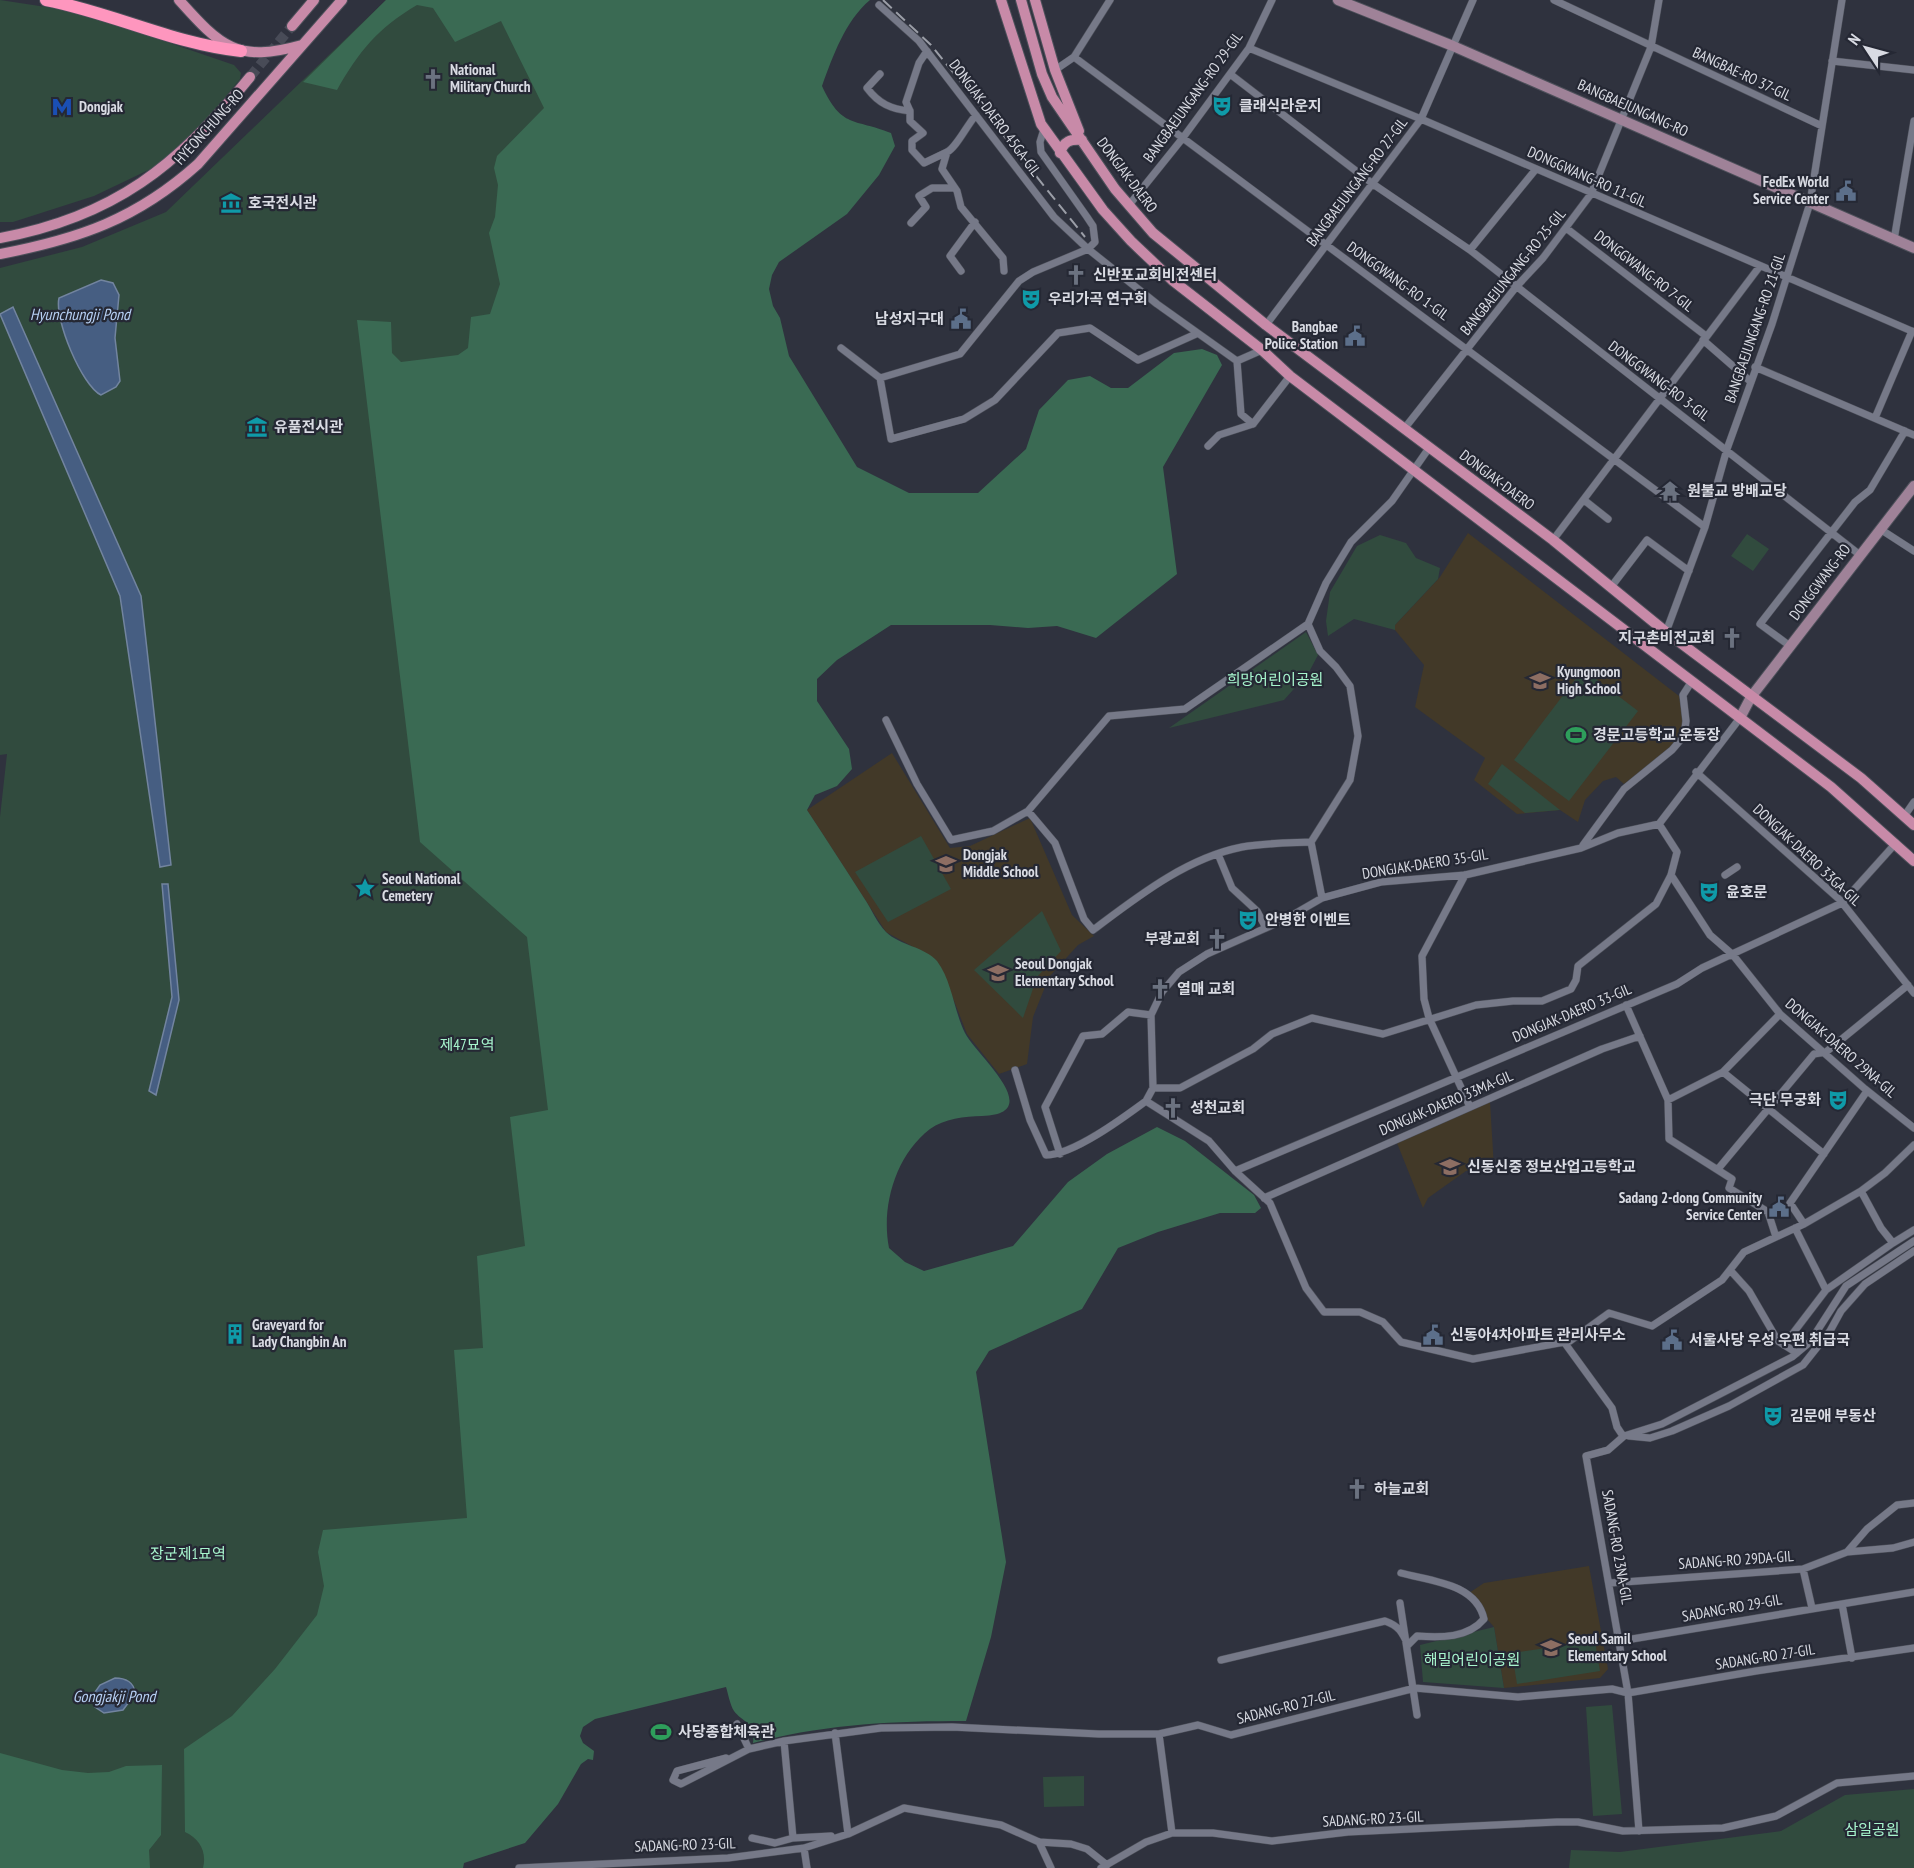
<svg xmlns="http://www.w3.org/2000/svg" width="1914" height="1868" font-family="'PT Sans Narrow','Noto Sans KR',sans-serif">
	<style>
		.education { fill: #423928 }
		.green { fill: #314b3e }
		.forest { fill: #3a6a53 }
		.water { fill: #465e82; stroke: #72849f; stroke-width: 1.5 }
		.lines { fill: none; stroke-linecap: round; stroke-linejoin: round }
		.primary-tunnel { stroke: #484b57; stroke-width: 10; stroke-dasharray: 10 5; stroke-linecap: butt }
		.street-casing { stroke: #4d505a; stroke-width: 8 }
		.secondary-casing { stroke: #4d505a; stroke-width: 12 }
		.primary-casing { stroke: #4d505a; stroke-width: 12 }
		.highway-casing { stroke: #4d505a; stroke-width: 14 }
		.street { stroke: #767988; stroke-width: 7 }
		.secondary { stroke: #9f8298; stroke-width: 10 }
		.primary { stroke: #c88aa8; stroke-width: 10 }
		.highway { stroke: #fe96be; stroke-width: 12 }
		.rail { stroke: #9b9ea7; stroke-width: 2; stroke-dasharray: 12 6; stroke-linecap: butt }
		.labels { text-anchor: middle; stroke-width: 4.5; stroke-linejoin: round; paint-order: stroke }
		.poi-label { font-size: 15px; font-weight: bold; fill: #d9dbe3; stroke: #252834; text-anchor: start }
		.street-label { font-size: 15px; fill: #d9dbe3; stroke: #252834 }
		.park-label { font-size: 15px; fill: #a7f5cd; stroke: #252834 }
		.water-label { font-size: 16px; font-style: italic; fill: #b7d0f4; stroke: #252834 }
	</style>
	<rect width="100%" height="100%" fill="#2f323e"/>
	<!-- education -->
	<path class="education" d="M1468,533L1679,696L1685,731L1674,745L1624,784L1616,777L1603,781L1585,800L1578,822L1560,810L1517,814L1474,780L1485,758L1415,707L1424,665L1395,630V625L1440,577Z
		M892,753L950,848L970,846L1030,818L1072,915L1094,936L1078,945L1049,977L1033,1017L1027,1064L999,1074L967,1034L942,970L935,959L886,932L807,810Z
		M1490,1102L1494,1168L1466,1171L1428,1198L1423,1208L1397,1143Z
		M1589,1566L1608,1669L1600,1678L1504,1688L1494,1627L1466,1595L1484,1583Z"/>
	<!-- green -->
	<path class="green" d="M0,0L79,12L234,65L241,73L240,79L199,129L161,164L94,196L13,222H0Z
		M386,0H667L730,717L367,1868H0V817L7,754L0,755V268L82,247L166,212Z
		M1747,534L1769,549L1753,571L1731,556Z
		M1380,535L1406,543L1416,558L1440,568L1438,579L1395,625V630L1354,619L1328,636L1326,621L1330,592L1357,546Z
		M1306,632L1318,655L1309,672L1284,700L1169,728Z
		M1583,669L1638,711L1569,801L1514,760Z
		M1502,764L1560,810L1525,813L1488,784Z
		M921,836L951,889L888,922L855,872Z
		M1042,911L1061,951L1037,977L1023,1018L974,970Z
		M1494,1627L1504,1688L1423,1682L1420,1645Z
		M1595,1641L1600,1671L1517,1684L1512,1653Z
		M1612,1705L1622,1814L1593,1816L1586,1707Z
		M1084,1776V1806L1044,1807L1043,1777Z
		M1914,1789V1868H1569L1571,1850L1620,1852L1781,1831L1845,1795Z"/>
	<!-- forest -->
	<path class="forest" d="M386,0H870C845,21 833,56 822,86C842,129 854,118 891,133L895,146L879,175L847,214L779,262L772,275L769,289L773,306L780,318L789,356L857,467L909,493H978L1026,449L1039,410L1068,380L1090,376L1111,388H1128L1174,353L1202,349L1217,355L1222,365L1163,467L1177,574L1096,638L1057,626L1028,628L990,625H891L837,660L817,679V701L849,749L852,769L837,786L815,795L807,810C826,839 845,868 864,898C871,908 877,923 886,932C899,945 925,947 937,961C952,981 954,1011 965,1033C976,1055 1048,1114 982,1116C965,1116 944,1119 930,1129C895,1156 881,1207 889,1248L905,1262L924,1271L1013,1246L1068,1182L1107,1154L1157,1127L1185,1141L1254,1195L1261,1208L1255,1213H1220L1158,1232L1118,1248L1082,1309L989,1351L976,1372L1006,1562L991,1637L966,1721C891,1721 826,1724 753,1743C756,1722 743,1723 734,1711C730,1705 728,1693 726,1687L595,1719L583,1727L580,1736L583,1743L594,1751L593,1760L588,1759L581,1764L558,1804L525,1843L464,1863L463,1868H203C207,1852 200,1839 185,1832L184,1749L232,1716L275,1669L317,1615L324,1586L318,1552L323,1530L467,1518L454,1350L483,1348L477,1256L525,1246L510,1117L548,1110L527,937L420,842L357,320L391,322L392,353L401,362L458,355L468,348L471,317L490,314L500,284L489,233L495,217L498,185L494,168L497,156L544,108L501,21L455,42L433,8L417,5C378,28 359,51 337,90L303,82Z
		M0,1753L62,1770L88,1773L109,1772L126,1766L162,1765L161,1835L149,1850L150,1868H0Z"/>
	<!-- water -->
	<path class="water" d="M101,280L113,283L119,295L115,338L120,381L116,387L101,395C82,386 54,319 59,298Z
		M13,307L141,596L171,865L160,867L120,596L0,314Z
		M162,884H168L179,1000L156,1095L149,1091L172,997Z
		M115,1678C125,1678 135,1682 135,1694L123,1710L104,1713L95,1707L93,1695L100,1685Z"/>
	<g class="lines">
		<!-- primary-tunnel -->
		<path class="primary-tunnel" d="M250,77L292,26"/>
		<!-- street casing -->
		<g class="street-casing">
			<path id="street" d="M1554,0L1822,126
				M879,5L919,41L1054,217L1088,249L1157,304L1237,361L1262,350
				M1249,48L1421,119L1914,332
				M927,51L919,63L906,102L910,111V121L923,133L912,141V150L924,163L947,152
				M1074,57L1705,527
				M1832,61L1914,70
				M1055,70L1074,57L1110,0
				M880,74L867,88C879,104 891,109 910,111
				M1230,74L1373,184L1470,250L1860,555
				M976,115C967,125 956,148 947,152L942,169L957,191L961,207L1003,258L1004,271
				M1129,205L1182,139L1249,48L1272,0
				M911,223L926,207L919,196L932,188H954
				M1566,228L1706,336
				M1894,240L1914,121
				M1470,250L1536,169
				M961,271L950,256L975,222
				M1266,325L1421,119L1473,0
				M1703,340L1750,381
				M841,348L880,378L960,354L1019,281L1033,272L1088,249L1095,242L1093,226L1087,217L1041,152L1040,142L1044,129
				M1237,361L1241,414L1253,424L1290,376
				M1755,367L1914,435
				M880,378L891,439L964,419L995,400L1058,333L1090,328L1138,360L1196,334
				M1875,418L1912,331
				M1404,429L1516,287L1543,258L1591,194L1651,47L1659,0
				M1208,446L1219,435L1253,424
				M1584,500L1608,519
				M1880,529L1914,551
				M1553,540L1760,266
				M1611,587L1647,540L1689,571
				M1308,624L1320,651L1336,667L1350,686L1358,736L1350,780L1311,842
				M1308,624L1326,583L1351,542L1392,501L1429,448
				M1666,632L1705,527L1727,449L1772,324L1810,203L1842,0
				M1790,646L1760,624L1855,502L1870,490L1905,431
				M886,720L917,784L951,840L993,831L1028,811L1109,716L1185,709L1308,624
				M1696,772L1840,900L1914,993
				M1028,811L1055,843L1084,919L1093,930C1137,897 1186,858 1242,847C1264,843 1288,843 1311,842
				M1905,815L1914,802
				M1311,842L1322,898
				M1583,845L1624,789L1672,750L1684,736L1686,721L1683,695L1692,681
				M1218,854L1232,888L1257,911L1266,928
				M1465,875L1422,956L1424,999L1429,1018L1470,1107
				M1671,875L1710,935L1733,955L1780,1014L1865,1089L1914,1128
				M1725,875L1737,867
				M1626,1005L1668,1100L1669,1139L1732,1179L1729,1188L1768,1212L1776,1237
				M1015,1070L1030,1120L1046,1155C1073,1155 1123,1118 1146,1101L1209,1141L1235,1171L1270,1203L1306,1288L1324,1312H1360L1383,1322L1401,1342L1473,1359L1570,1341L1609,1313L1652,1326L1722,1280L1744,1252L1804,1224L1861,1191L1885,1173L1914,1145
				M1723,1072L1824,1154
				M1153,1088H1180L1253,1049L1272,1034L1312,1018L1383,1034L1476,1005L1513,1001H1542L1571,989L1576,980L1578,966L1656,904L1671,875L1677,852L1659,824
				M1668,1100L1723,1072L1780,1014
				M1146,1101L1153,1088L1151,1015L1162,992L1179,972L1207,954L1284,920L1322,898L1381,882L1465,875L1581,848L1618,833L1659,824L1740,718
				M1060,1154L1045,1107L1083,1036L1102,1034L1128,1012L1151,1015
				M1718,1169L1814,1054L1826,1052L1908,985
				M1235,1171L1677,984L1702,968L1842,903L1896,843
				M1861,1191L1881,1228L1893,1243L1914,1230
				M1264,1198L1602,1049L1640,1036
				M1804,1224L1790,1203L1867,1091
				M1730,1270L1749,1291L1778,1341L1797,1353
				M1826,1290L1893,1243
				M1564,1342L1612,1408L1617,1427L1623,1436
				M1784,1345L1826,1290L1795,1228
				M1629,1436L1650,1438L1672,1431L1729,1406L1803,1365L1830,1331L1841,1311L1865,1284L1914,1251
				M1847,1552L1893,1548L1914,1542
				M1803,1569L1812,1608
				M1401,1573C1430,1581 1476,1583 1484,1619C1468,1638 1441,1638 1417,1636L1408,1645
				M1610,1583L1803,1569L1847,1552L1867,1529L1897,1505L1914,1503
				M1400,1603L1417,1715
				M1842,1604L1852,1658
				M1620,1641L1914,1592
				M1221,1660L1385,1621C1399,1626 1402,1632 1408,1645
				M737,1724L749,1749
				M835,1733L848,1834
				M1159,1734L1172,1833
				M784,1741L793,1838L831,1836
				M726,1758L677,1771L673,1780L681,1784L749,1749L784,1741L881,1728L952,1727L1099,1734H1159L1198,1725L1231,1735L1415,1688L1518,1697L1612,1689L1628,1693L1756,1671L1914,1648
				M1639,1831L1628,1693L1586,1456L1608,1450L1624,1436L1662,1424L1792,1357L1810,1342L1846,1286L1914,1241
				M752,1838L775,1843L793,1838
				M1039,1842L1051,1868
				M804,1848L807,1868
				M519,1868L728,1858L804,1848L848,1834L904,1808L1001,1825L1039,1842L1071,1844L1087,1849L1107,1865
				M1101,1868L1146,1842L1172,1833H1213L1272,1841L1348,1832L1557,1822H1578L1623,1831L1723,1828L1776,1816L1837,1783L1914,1776"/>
		</g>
		<!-- secondary casing -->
		<g class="secondary-casing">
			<path id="secondary" d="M1338,0L1453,46L1914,248
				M1740,718L1751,697L1914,486"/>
		</g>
		<!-- primary casing -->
		<g class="primary-casing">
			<path id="primary" d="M179,0C221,47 237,63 302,45
				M1001,0L1041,124L1103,210L1131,241L1172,280L1262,350L1290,376L1831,787L1914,861
				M1021,0L1042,74L1052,97L1115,189L1153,233L1266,325L1553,540L1666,632L1861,778L1914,825
				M1035,0L1055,70L1079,131
				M292,26L314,0
				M1060,153C1064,141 1070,139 1082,140
				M0,238C114,217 179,165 250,77
				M0,254C79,239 137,219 198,164L342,0"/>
		</g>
		<!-- highway casing -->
		<g class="highway-casing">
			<path id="highway" d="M46,0C113,13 174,44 241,51"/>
		</g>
		<!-- street -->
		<use href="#street" class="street"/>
		<!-- secondary -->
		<use href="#secondary" class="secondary"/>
		<!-- primary -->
		<use href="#primary" class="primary"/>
		<!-- highway -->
		<use href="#highway" class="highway"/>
		<!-- rail -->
		<path class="rail" d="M883,0L931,45L1085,237"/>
	</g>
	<!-- icons -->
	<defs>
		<g id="church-bare" transform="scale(1.62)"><path d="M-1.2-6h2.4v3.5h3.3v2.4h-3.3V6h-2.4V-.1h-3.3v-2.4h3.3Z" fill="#6b7280" stroke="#252834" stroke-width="2.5" paint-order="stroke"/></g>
		<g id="theatre-bare" transform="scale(1.62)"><path d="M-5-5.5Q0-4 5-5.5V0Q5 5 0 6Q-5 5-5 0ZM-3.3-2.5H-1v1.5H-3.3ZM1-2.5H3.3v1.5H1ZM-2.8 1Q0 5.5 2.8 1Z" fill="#0f9aa8" stroke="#252834" stroke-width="2.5" paint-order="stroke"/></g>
		<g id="metro-bare" transform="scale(1.62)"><path d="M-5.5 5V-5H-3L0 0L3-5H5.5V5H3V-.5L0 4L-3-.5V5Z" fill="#1a4fb4" stroke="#252834" stroke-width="2.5" paint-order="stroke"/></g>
		<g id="civic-bare" transform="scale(1.62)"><path d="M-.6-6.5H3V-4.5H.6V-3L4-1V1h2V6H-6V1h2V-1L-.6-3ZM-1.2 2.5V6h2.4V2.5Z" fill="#5c6f8a" stroke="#252834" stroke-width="2.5" paint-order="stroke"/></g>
		<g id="museum-bare" transform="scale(1.62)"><path d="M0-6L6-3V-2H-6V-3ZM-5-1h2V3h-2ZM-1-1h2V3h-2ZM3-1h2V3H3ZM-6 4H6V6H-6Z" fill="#0f9aa8" stroke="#252834" stroke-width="2.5" paint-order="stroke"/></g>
		<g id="temple-bare" transform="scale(1.62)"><path d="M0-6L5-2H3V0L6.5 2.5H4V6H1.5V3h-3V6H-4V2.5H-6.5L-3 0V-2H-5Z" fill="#6b7280" stroke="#252834" stroke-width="2.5" paint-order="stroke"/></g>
		<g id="school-bare" transform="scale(1.62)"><path d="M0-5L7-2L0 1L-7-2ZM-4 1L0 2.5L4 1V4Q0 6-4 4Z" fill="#8d6e63" stroke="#252834" stroke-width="2.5" paint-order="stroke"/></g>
		<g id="stadium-bare" transform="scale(1.62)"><path d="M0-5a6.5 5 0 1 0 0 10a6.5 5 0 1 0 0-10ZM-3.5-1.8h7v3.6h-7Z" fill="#2e9e5b" stroke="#252834" stroke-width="2.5" paint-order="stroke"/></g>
		<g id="sight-bare" transform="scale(1.62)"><path d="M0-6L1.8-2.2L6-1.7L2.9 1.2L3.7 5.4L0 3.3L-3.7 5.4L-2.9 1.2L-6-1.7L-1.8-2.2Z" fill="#0f9aa8" stroke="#252834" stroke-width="2.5" paint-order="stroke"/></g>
		<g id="building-bare" transform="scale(1.62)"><path d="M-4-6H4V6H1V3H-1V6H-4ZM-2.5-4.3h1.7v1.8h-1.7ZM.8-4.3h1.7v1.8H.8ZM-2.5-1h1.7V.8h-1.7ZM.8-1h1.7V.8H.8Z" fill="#0f9aa8" stroke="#252834" stroke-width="2.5" paint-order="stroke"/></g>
	</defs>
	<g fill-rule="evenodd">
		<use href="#church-bare" x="433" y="79"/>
		<use href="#theatre-bare" x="1222" y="106"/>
		<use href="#metro-bare" x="62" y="107"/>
		<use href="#civic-bare" x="1846" y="191"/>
		<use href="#museum-bare" x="231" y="203"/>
		<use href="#church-bare" x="1076" y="275"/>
		<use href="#theatre-bare" x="1031" y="299"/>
		<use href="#civic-bare" x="961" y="319"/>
		<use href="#civic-bare" x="1355" y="336"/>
		<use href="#museum-bare" x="257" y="427"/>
		<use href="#temple-bare" x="1670" y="491"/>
		<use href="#church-bare" x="1732" y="638"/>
		<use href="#school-bare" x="1540" y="681"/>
		<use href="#stadium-bare" x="1576" y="735"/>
		<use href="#school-bare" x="946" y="864"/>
		<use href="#sight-bare" x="365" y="888"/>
		<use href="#theatre-bare" x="1709" y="892"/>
		<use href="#theatre-bare" x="1248" y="920"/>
		<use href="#church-bare" x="1217" y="939"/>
		<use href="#school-bare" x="998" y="973"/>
		<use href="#church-bare" x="1160" y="989"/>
		<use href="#theatre-bare" x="1838" y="1100"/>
		<use href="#church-bare" x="1173" y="1108"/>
		<use href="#school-bare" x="1450" y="1167"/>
		<use href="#civic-bare" x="1779" y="1207"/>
		<use href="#building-bare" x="235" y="1334"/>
		<use href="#civic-bare" x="1433" y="1335"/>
		<use href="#civic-bare" x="1672" y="1340"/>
		<use href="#theatre-bare" x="1773" y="1416"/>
		<use href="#church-bare" x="1357" y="1489"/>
		<use href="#school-bare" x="1551" y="1648"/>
		<use href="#stadium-bare" x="661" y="1732"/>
	</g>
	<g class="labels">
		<!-- poi labels -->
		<g class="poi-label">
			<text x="450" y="75">National<tspan x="450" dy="17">Military Church</tspan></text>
			<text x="1239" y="111">클래식라운지</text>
			<text x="79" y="112">Dongjak</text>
			<text x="1829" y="187" text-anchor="end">FedEx World<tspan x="1829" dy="17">Service Center</tspan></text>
			<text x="248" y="208">호국전시관</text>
			<text x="1093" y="280">신반포교회비전센터</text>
			<text x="1048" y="304">우리가곡 연구회</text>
			<text x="944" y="324" text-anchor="end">남성지구대</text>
			<text x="1338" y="332" text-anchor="end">Bangbae<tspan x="1338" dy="17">Police Station</tspan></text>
			<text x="274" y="432">유품전시관</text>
			<text x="1687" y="496">원불교 방배교당</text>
			<text x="1715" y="643" text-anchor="end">지구촌비전교회</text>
			<text x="1557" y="677">Kyungmoon<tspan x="1557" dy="17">High School</tspan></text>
			<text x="1593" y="740">경문고등학교 운동장</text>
			<text x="963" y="860">Dongjak<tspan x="963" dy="17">Middle School</tspan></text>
			<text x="382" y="884">Seoul National<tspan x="382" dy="17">Cemetery</tspan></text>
			<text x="1726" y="897">윤호문</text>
			<text x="1265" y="925">안병한 이벤트</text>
			<text x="1200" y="944" text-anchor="end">부광교회</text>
			<text x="1015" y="969">Seoul Dongjak<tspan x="1015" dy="17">Elementary School</tspan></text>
			<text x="1177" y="994">열매 교회</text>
			<text x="1821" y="1105" text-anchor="end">극단 무궁화</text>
			<text x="1190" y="1113">성천교회</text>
			<text x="1467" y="1172">신동신중 정보산업고등학교</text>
			<text x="1762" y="1203" text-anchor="end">Sadang 2-dong Community<tspan x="1762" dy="17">Service Center</tspan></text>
			<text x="252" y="1330">Graveyard for<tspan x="252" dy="17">Lady Changbin An</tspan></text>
			<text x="1450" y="1340">신동아4차아파트 관리사무소</text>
			<text x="1689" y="1345">서울사당 우성 우편 취급국</text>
			<text x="1790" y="1421">김문애 부동산</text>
			<text x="1374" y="1494">하늘교회</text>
			<text x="1568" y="1644">Seoul Samil<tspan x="1568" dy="17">Elementary School</tspan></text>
			<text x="678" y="1737">사당종합체육관</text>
		</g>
		<!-- street labels -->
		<g class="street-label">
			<text transform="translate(1742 74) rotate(25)" y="5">BANGBAE-RO 37-GIL</text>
			<text transform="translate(1193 97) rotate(-54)" y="5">BANGBAEJUNGANG-RO 29-GIL</text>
			<text transform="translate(1633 108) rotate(24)" y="5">BANGBAEJUNGANG-RO</text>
			<text transform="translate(995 118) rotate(53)" y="5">DONGJAK-DAERO 45GA-GIL</text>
			<text transform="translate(209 127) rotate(-48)" y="5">HYEONCHUNG-RO</text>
			<text transform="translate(1127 175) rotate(53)" y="5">DONGJAK-DAERO</text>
			<text transform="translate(1587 177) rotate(24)" y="5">DONGGWANG-RO 11-GIL</text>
			<text transform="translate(1357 182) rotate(-53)" y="5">BANGBAEJUNGANG-RO 27-GIL</text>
			<text transform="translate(1644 271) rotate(38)" y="5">DONGGWANG-RO 7-GIL</text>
			<text transform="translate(1513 272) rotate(-51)" y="5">BANGBAEJUNGANG-RO 25-GIL</text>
			<text transform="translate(1398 281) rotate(36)" y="5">DONGGWANG-RO 1-GIL</text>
			<text transform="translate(1755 328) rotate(-71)" y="5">BANGBAEJUNGANG-RO 21-GIL</text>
			<text transform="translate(1659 381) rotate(37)" y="5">DONGGWANG-RO 3-GIL</text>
			<text transform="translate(1497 480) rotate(37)" y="5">DONGJAK-DAERO</text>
			<text transform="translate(1820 582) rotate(-53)" y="5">DONGGWANG-RO</text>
			<text transform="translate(1807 855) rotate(43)" y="5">DONGJAK-DAERO 33GA-GIL</text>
			<text transform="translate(1425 864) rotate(-9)" y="5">DONGJAK-DAERO 35-GIL</text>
			<text transform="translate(1572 1013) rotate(-23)" y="5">DONGJAK-DAERO 33-GIL</text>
			<text transform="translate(1841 1048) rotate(41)" y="5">DONGJAK-DAERO 29NA-GIL</text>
			<text transform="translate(1446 1103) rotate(-23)" y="5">DONGJAK-DAERO 33MA-GIL</text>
			<text transform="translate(1617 1547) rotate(80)" y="5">SADANG-RO 23NA-GIL</text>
			<text transform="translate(1736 1560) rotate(-4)" y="5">SADANG-RO 29DA-GIL</text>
			<text transform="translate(1732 1608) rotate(-10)" y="5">SADANG-RO 29-GIL</text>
			<text transform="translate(1765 1657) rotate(-9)" y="5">SADANG-RO 27-GIL</text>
			<text transform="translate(1286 1707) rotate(-14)" y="5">SADANG-RO 27-GIL</text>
			<text transform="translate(1373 1819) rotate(-3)" y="5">SADANG-RO 23-GIL</text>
			<text transform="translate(685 1845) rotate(-2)" y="5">SADANG-RO 23-GIL</text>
		</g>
		<!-- park labels -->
		<g class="park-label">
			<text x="1275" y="685">희망어린이공원</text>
			<text x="467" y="1050">제47묘역</text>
			<text x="188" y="1559">장군제1묘역</text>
			<text x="1472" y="1665">해밀어린이공원</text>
			<text x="1872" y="1835">삼일공원</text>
		</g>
		<!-- water labels -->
		<g class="water-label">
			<text x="80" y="320">Hyunchungji Pond</text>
			<text x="114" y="1702">Gongjakji Pond</text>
		</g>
	</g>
	<!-- north arrow -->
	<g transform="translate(1866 48) rotate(306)" stroke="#252834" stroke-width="4.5" paint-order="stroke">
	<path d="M0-4.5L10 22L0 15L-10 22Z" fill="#d9dbe3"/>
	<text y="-9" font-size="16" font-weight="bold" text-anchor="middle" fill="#d9dbe3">N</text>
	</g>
</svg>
